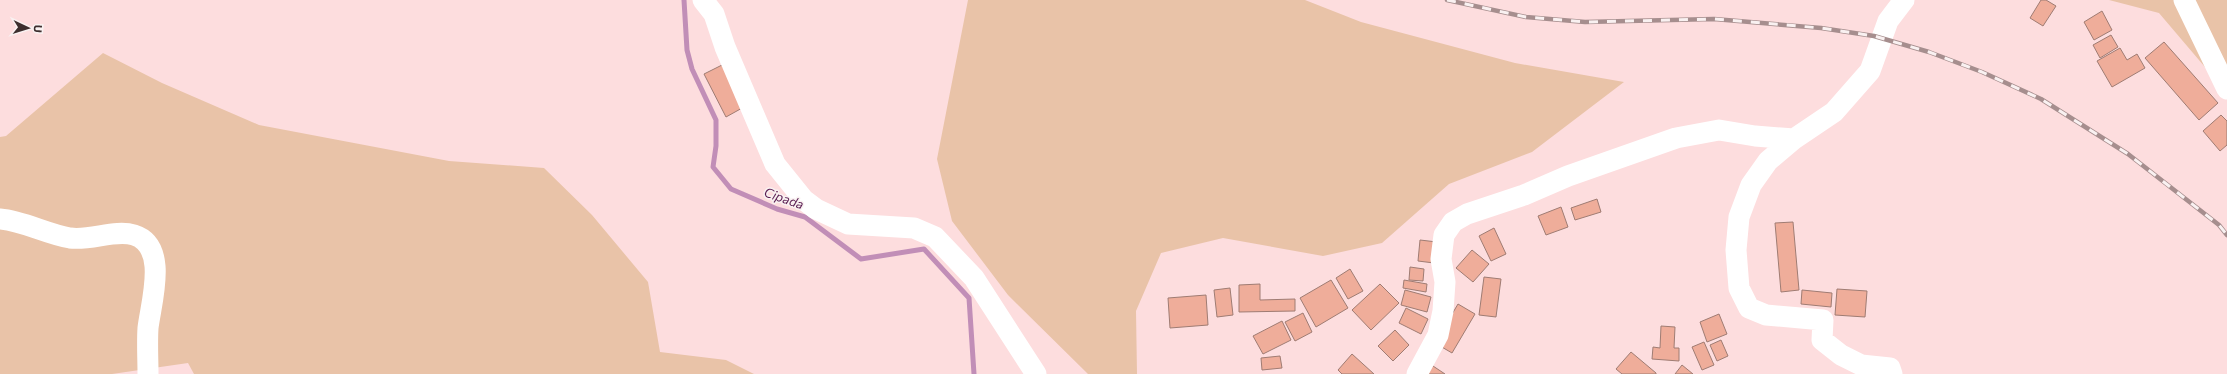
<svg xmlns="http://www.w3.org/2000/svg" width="2227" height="374" font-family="Commissioner,sans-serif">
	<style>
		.green { fill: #e9c3a8 }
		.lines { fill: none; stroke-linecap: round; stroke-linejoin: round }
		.stream { stroke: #c18eb7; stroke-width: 5 }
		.building { fill: #efad9a; stroke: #9f7c73 }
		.minor { stroke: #fff; stroke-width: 21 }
		.rail-casing { stroke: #a68e8e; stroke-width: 4.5 }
		.rail { stroke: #f9f1f1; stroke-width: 3; stroke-dasharray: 9; stroke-linecap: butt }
		.labels { text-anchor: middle; stroke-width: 3; stroke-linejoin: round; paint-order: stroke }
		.water-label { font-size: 13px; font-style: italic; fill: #5a1d52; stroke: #f9f1f1 }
	</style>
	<rect width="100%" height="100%" fill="#fdddde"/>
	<!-- green -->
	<path class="green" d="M968,0H1305L1361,22L1515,63L1624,82L1532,152L1449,184L1382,243L1323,256L1223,238L1161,253L1136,311L1137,374H1088L1008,295L952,221L937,159Z
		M2109,0H2227V93L2159,13Z
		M103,53L162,83L259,125L449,161L544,168L592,215L648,282L660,352L726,360L754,374H194L188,363L112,374H0V137L6,136Z"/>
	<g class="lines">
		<!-- stream -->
		<path class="stream" d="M684,0L687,50L692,69L716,120V146L713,167L731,189L777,209L805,217L861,259L924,249L969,298L974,374"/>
	</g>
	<!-- building -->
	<path class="building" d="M2041,0H2046L2056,6L2043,26L2030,18Z
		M2102,11L2112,30L2094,40L2084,22Z
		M2111,35L2118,47L2100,58L2093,45Z
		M2164,42L2218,103L2199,120L2145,58Z
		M2120,48L2127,60L2137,54L2145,68L2112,87L2097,61Z
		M722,65L744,107L726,117L704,74Z
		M2221,115L2227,121V145L2220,151L2203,131Z
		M1597,199L1601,212L1575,220L1571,208Z
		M1561,207L1568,227L1546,235L1538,216Z
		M1793,222L1799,290L1781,292L1775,223Z
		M1494,228L1506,254L1491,261L1479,236Z
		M1420,240L1437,242L1434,263L1418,261Z
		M1472,250L1489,264L1473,282L1456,268Z
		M1410,267L1424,269L1423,281L1409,280Z
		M1350,269L1363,291L1348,299L1336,278Z
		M1484,277L1501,279L1496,317L1479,315Z
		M1331,280L1348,308L1316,327L1300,298Z
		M1404,280L1427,284L1426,292L1403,288Z
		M1260,284V300L1295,299V311L1239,312V285Z
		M1380,284L1399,303L1371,330L1352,310Z
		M1230,288L1233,315L1217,317L1214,290Z
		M1837,289L1867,291L1865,317L1835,315Z
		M1405,290L1431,297L1427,312L1401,305Z
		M1802,290L1832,293L1831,307L1801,304Z
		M1206,295L1208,325L1170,328L1168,298Z
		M1458,304L1475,314L1452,353L1435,343Z
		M1406,308L1428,319L1421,334L1399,323Z
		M1303,313L1312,332L1295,341L1285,322Z
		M1719,314L1727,334L1707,342L1700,322Z
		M1282,321L1291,340L1263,354L1253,336Z
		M1661,326L1675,327L1674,348H1679V361L1652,359L1653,347L1660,348Z
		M1395,330L1409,345L1393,361L1378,346Z
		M1721,340L1728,356L1717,361L1710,345Z
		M1704,342L1714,365L1702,370L1692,347Z
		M1631,352L1656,373V374H1622L1616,369Z
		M1352,354L1374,374H1342L1338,370Z
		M1280,356L1282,368L1262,370L1261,358Z
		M1430,364L1445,374H1424Z
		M1682,365L1693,374H1675Z"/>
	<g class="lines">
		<!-- minor -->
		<path class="minor" d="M703,0L714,14L725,47L775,164L804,200L816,209L848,224L914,228L935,237L974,278L1036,374
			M2184,0L2227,89
			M0,219C24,221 46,234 70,238C91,241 115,229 134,235C169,246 151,302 148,328C147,343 148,359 148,374
			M1417,374L1438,335L1443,311L1445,282L1441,259L1444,235L1453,222L1467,214L1524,195L1568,176L1676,138L1719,130L1755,136L1794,139
			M1892,374L1890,368L1861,365L1841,355L1822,340L1823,320L1766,315L1749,308L1739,288L1736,250L1739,217L1751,185L1768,161L1794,139L1834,112L1870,71L1888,21L1904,0"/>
		<!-- rail casing -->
		<g class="rail-casing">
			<path id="rail" d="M1447,0L1526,17L1585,22L1714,19L1821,28L1874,36L1929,52L1982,72L2041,99L2128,154L2219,225L2227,235"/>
		</g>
		<!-- rail -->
		<use href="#rail" class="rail"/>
	</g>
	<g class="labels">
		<!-- water labels -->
		<g class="water-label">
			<text transform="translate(784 198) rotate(19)" y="5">Cipada</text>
		</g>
	</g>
	<!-- north arrow -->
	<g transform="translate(28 28) rotate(94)" stroke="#f9f1f1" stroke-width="3" paint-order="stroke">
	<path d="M0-3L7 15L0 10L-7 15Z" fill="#3d2e2e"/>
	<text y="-6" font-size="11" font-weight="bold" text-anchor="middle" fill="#3d2e2e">U</text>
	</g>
</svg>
